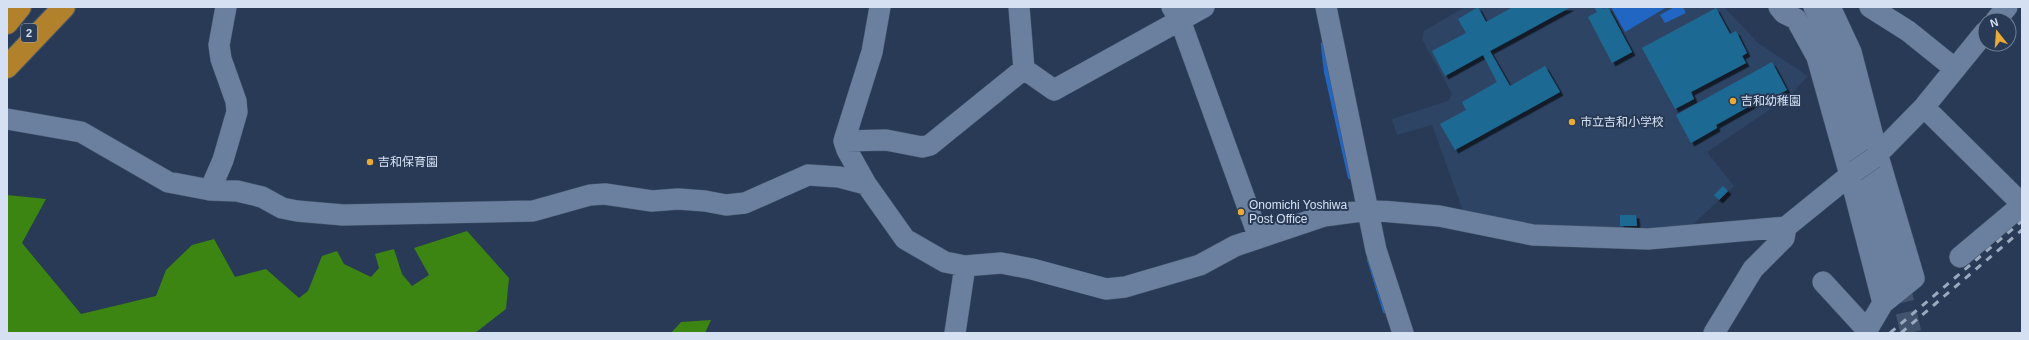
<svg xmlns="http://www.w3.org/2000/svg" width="2029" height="340" font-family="Arial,'Noto Sans JP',sans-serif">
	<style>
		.built { fill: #2e4465 }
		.forest { fill: #3c8512 }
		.water { fill: #2166c2 }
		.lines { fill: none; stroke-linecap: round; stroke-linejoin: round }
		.stream { stroke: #2166c2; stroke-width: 4.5 }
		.building { fill: #1f6a93; filter: url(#shadow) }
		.minor-tunnel { stroke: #42536d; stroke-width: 21; stroke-dasharray: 21 10; stroke-linecap: butt }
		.minor-casing { stroke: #47576d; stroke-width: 22 }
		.highway-casing { stroke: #47576d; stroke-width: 24 }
		.minor { stroke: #6b809f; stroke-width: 21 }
		.highway { stroke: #b2812b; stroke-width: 22 }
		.rail { stroke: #9caabf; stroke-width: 3; stroke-dasharray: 7 7; stroke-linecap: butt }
		.minor-bridge-casing { stroke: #47576d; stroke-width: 22; stroke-linecap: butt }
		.minor-bridge { stroke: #6b809f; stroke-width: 21 }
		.poi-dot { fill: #eaaa38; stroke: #283a55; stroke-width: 1.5 }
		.labels { text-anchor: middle; stroke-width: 4; stroke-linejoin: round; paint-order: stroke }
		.shield { fill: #283a55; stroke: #a1afc3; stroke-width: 1 }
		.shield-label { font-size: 11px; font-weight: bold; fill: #d5e1f2 }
		.poi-label { font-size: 12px; fill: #d5e1f2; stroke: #283a55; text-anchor: start }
	</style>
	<defs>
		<filter id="shadow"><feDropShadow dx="3.5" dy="3.5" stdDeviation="0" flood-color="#0009"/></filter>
	</defs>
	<rect width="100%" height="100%" fill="#283a55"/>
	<!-- built -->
	<path class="built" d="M1465,7H1724L1758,43L1808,76L1790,96L1707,152L1734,186L1685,232L1628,235L1466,219L1432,125L1397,135L1392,119L1448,101L1452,94L1422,39L1424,31Z"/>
	<!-- forest -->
	<path class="forest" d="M7,195L46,199L22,243L81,314L156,296L166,270L192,245L214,239L235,277L266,269L299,298L308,291L322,256L337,251L344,264L371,277L379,268L375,254L394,249L402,274L412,286L429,275L414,248L467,231L509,278L506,309L475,333H7Z
		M711,320L705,333H671L681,322Z"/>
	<!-- water -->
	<path class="water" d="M1611,7H1667L1625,32Z
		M1674,7H1683L1686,13L1665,23L1660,15Z"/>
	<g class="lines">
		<!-- stream -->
		<path class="stream" d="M1323,44L1326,71L1350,177
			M1369,259L1385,311"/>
	</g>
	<!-- building -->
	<path class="building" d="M1478,7L1486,22L1513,7H1571L1490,51L1510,86L1545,66L1560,92L1455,150L1440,124L1466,110L1462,102L1497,82L1483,55L1445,76L1432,51L1466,33L1458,19Z
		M1594,7H1602L1603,9L1608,7L1632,52L1612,63L1588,17L1597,12Z
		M1716,8L1730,34L1736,31L1747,53L1742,56L1746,63L1691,92L1694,99L1675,109L1642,48Z
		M1772,62L1787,90L1768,100L1766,97L1716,125L1717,128L1691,143L1676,115Z
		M1723,186L1728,191L1719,200L1714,195Z
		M1620,215H1636L1637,226H1620Z"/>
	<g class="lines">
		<!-- minor-tunnel -->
		<path class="minor-tunnel" d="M1899,282L1911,333"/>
		<!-- minor casing -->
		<g class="minor-casing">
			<path id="minor" d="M880,7L872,52L844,141L847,150L866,184L905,239L945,262L965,266L1001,263L1032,269L1106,289L1125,287L1200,265L1235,246L1324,216L1369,210L1439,216L1533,235L1648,239L1786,227L1855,171
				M1019,7L1024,69L1054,90L1204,7
				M1172,7L1180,20L1259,238
				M1326,7L1376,250L1403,333
				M1779,7L1784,13L1796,19L1817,57L1850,175L1883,303L1914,278L1878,156L1851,52L1830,7
				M1814,7L1833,49L1899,282
				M1870,7L1908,31L1954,68
				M1996,20L2007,7
				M1924,107L2022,204
				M7,119L81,132L168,182L210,190L237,191L262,197L282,208L297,211L343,215L533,211L590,195L605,194L652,201L678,199L705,201L726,205L745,203L808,175L839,177L866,184
				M844,141L886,140L922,147L930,145L1024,69
				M1874,158L1924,107L1985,32
				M210,190L223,160L237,112L236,101L221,59L219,45L226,7
				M1960,257L2022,205
				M1823,282L1867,330L1883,303
				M955,333L965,266
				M1714,333L1753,269L1784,238L1786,227"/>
		</g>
		<!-- highway casing -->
		<g class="highway-casing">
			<path id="highway" d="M7,23L20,7
				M7,67L64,7"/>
		</g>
		<!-- minor -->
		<use href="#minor" class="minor"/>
		<!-- highway -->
		<use href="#highway" class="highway"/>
		<!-- rail -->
		<path class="rail" d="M1890,333L2022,221
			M1901,333L2022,230"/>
		<!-- minor-bridge casing -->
		<g class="minor-bridge-casing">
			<path id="minor-bridge" d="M1855,171L1874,158"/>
		</g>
		<!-- minor-bridge -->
		<use href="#minor-bridge" class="minor-bridge"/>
	</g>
	<!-- markers -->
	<g class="poi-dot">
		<circle cx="1733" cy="101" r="4"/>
		<circle cx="1572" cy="122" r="4"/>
		<circle cx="370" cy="162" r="4"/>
		<circle cx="1241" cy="212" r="4"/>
	</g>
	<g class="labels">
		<!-- shield labels -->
		<rect class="shield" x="21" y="24" width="16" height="18" rx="3"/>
		<g class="shield-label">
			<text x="29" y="37">2</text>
		</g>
		<!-- poi labels -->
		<g class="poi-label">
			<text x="1741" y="105">吉和幼稚園</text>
			<text x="1580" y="126">市立吉和小学校</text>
			<text x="378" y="166">吉和保育園</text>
			<text x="1249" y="209">Onomichi Yoshiwa<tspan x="1249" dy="14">Post Office</tspan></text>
		</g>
	</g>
	<!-- border -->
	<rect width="2029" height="340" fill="none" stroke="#d5e1f2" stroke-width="16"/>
	<!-- north arrow -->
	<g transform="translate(1997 32) rotate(343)"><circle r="19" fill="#283a55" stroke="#6d7d94"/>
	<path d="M0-3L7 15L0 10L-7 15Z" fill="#eaaa38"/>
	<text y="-6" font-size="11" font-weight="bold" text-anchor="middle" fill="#d5e1f2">N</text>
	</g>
</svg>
